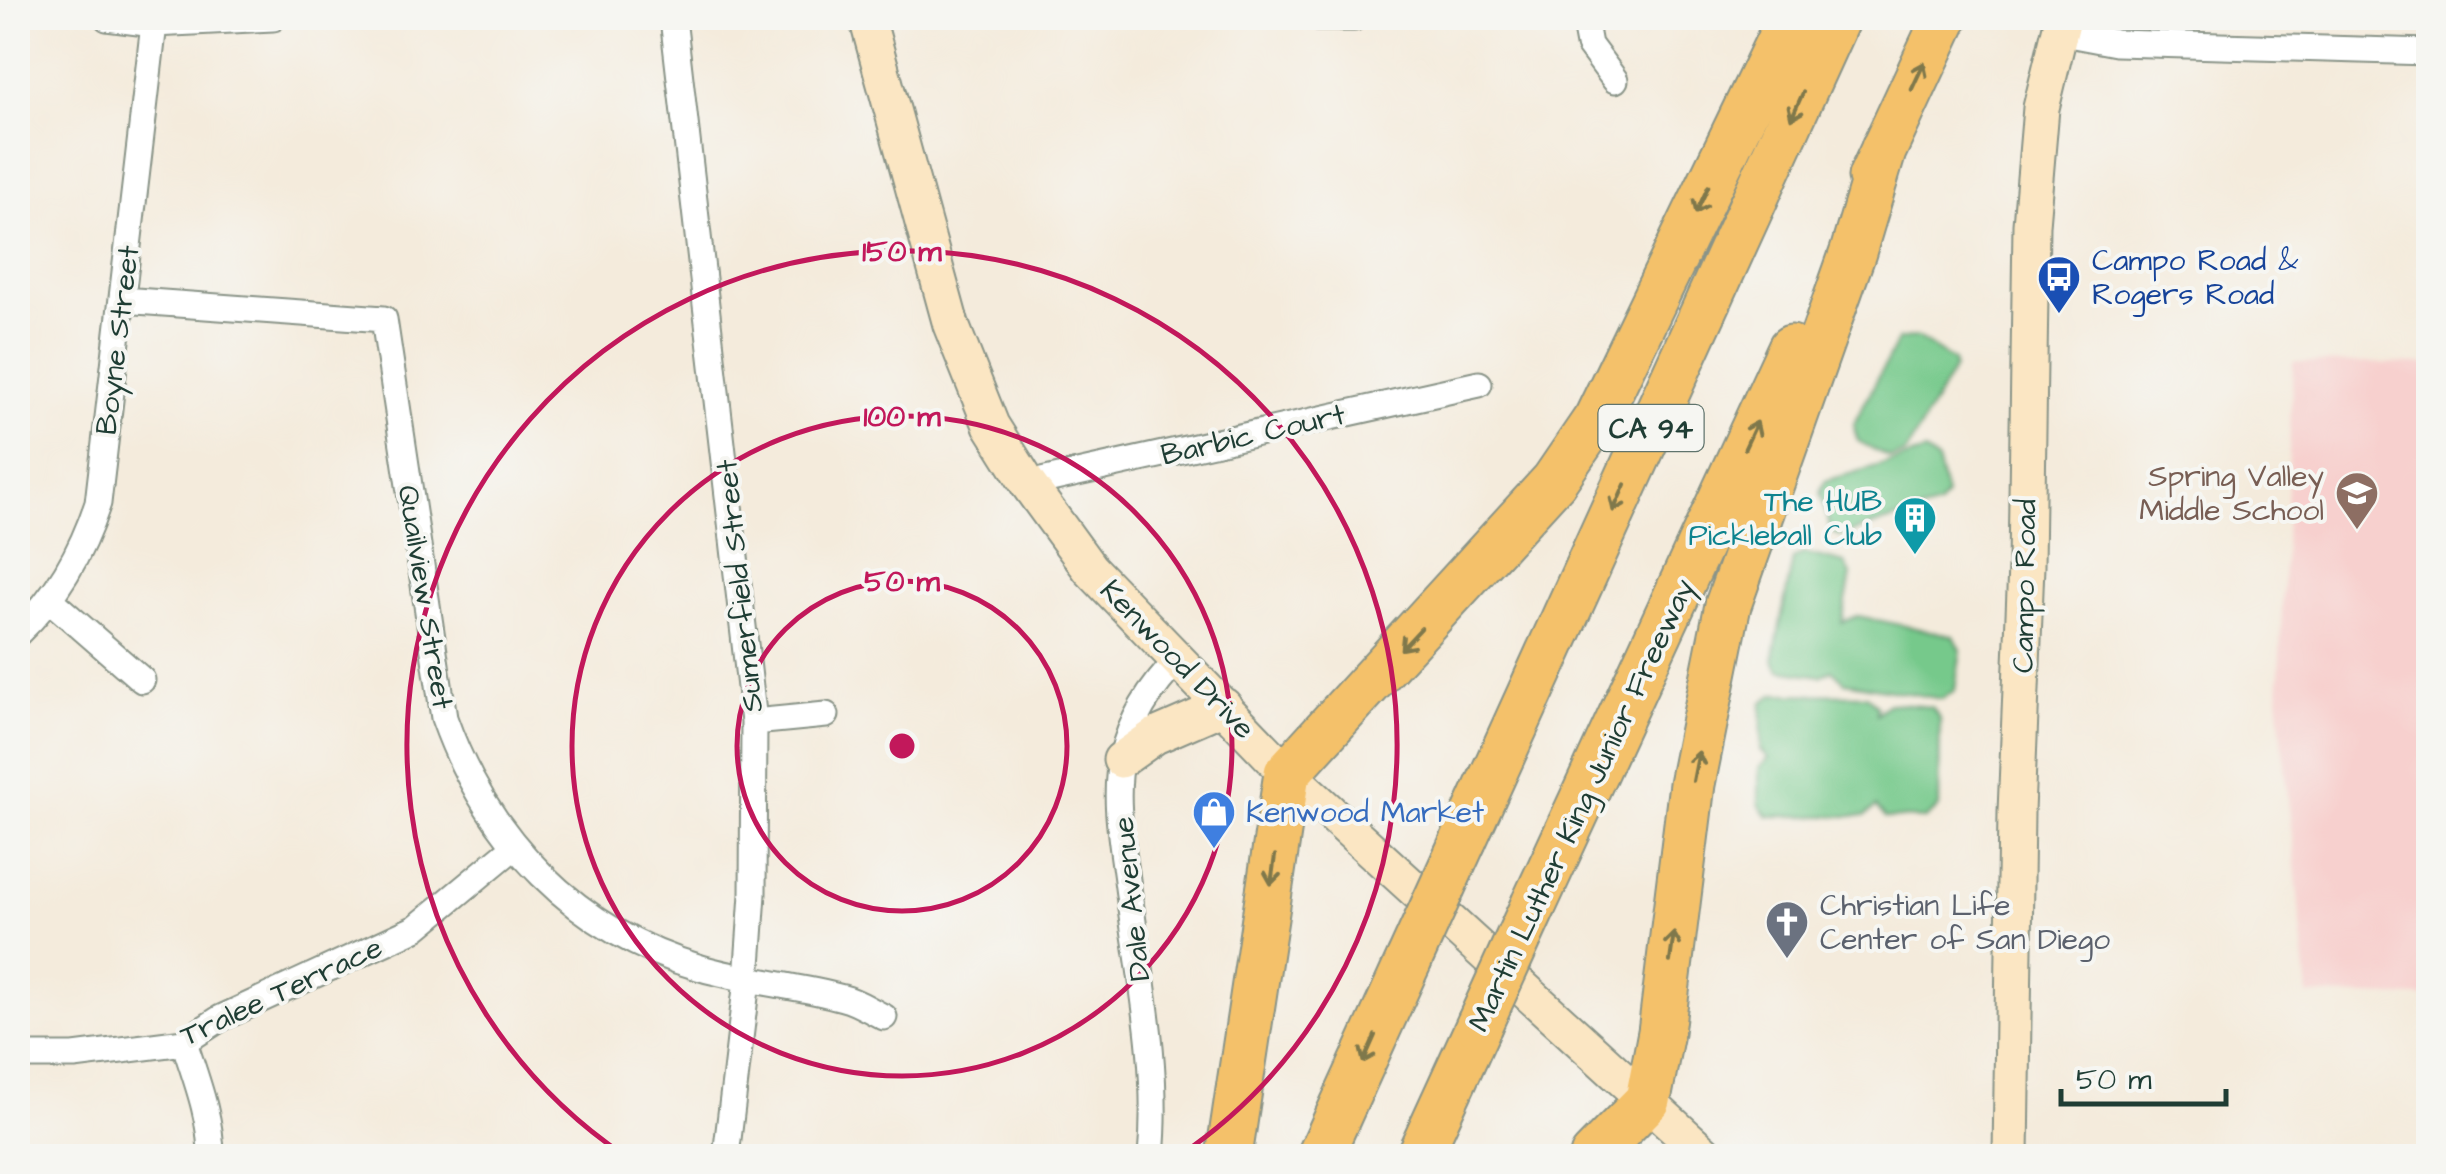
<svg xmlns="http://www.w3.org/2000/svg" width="2446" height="1174" font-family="'Architects Daughter',sans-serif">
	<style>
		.built { fill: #f7d0ce }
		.pitch { fill: #76c98b; stroke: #4a8360; stroke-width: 2.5 }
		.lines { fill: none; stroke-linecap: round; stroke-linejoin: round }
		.street-casing { stroke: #8a9488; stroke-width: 29 }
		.secondary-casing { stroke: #8a9488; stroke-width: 39 }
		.highway-casing { stroke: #8a9488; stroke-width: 49 }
		.street { stroke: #fff; stroke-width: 25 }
		.secondary { stroke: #fbe6c3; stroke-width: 35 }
		.highway { stroke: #f4c16a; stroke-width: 45 }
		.highway-bridge-casing { stroke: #8a9488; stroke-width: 49; stroke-linecap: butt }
		.highway-bridge { stroke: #f4c16a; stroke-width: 45 }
		.oneway { stroke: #7f784c }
		.ring { fill: none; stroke: #c2185b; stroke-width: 5 }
		.labels { text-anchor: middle; stroke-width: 8; stroke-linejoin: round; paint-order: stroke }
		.shield { fill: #f6f6f2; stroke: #60746d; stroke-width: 2.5 }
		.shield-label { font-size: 28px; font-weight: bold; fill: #1f3d34 }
		.transit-label { font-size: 30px; fill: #164399; stroke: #f6f6f2; text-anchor: start }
		.street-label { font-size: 30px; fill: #1f3d34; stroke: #f6f6f2 }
		.education-label { font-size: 30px; fill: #785e54; stroke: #f6f6f2; text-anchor: end }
		.culture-label { font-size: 30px; fill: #0d838f; stroke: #f6f6f2; text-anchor: end }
		.shop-label { font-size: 30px; fill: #366cbe; stroke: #f6f6f2; text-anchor: start }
		.worship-label { font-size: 30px; fill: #5b616d; stroke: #f6f6f2; text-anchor: start }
		.centre { fill: #c2185b; stroke: #f6f6f2; stroke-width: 5 }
		.ring-label { font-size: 30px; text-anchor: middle; font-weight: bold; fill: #c2185b; stroke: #f6f6f2; stroke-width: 8; stroke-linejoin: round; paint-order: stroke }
	</style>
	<rect width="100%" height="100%" fill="#f6f6f2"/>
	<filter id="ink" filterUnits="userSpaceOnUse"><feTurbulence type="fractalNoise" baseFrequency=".01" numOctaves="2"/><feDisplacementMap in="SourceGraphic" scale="20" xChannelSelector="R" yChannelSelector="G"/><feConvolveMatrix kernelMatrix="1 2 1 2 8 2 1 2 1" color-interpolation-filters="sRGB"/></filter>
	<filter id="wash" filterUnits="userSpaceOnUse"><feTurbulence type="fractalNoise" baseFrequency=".0048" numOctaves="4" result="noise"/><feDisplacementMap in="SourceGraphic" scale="40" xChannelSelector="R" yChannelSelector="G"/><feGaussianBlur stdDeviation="2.25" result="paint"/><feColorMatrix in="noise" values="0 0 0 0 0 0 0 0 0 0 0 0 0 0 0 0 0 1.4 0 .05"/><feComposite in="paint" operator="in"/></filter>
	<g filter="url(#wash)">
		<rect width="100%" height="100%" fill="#f4ebdc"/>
		<!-- built -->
		<path class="built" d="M2293,362L2428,364V997L2308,995L2278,697Z"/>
		<!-- pitch -->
		<path class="pitch" d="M1916,337L1953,361L1954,368L1905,454L1890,458L1858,441L1853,425L1898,340Z
			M1925,452L1937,461L1946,495L1939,506L1840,536L1831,531L1820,492L1825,481Z
			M1804,553L1845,563L1851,575L1842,622L1858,616L1954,636L1961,650L1955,690L1942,699L1845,682L1832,670L1821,676L1779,670L1773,660L1793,559Z
			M1774,694L1867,695L1877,706V714L1888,703L1932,707L1940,719L1939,808L1925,819L1886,818L1876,807L1865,816H1768L1759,805V768L1769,758L1761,750L1762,703Z"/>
	</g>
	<g filter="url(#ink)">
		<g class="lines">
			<!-- street casing -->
			<g class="street-casing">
				<path id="street" d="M107,18L154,24L273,18
					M673,18L754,722L753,894L747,980L726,1156
					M1317,18H1354
					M1584,18L1589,45L1615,80
					M2058,32L2116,43L2428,52
					M122,300L384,319L444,718C487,839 576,932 701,968C748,982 796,985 843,998C857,1001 871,1011 884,1017
					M1028,484L1479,384
					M49,599L142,680
					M18,633C57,596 81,554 98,503L154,24
					M754,722L826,715
					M184,1042C196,1079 211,1117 211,1156
					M18,1056H74L184,1042L221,1018L416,928L514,847
					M1151,1156C1160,1065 1139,971 1127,880C1122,842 1113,796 1122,757C1131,718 1151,687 1179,659"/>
			</g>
			<!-- secondary casing -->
			<g class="secondary-casing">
				<path id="secondary" d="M867,18L951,325L991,425L1028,484L1090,569L1287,773L1707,1156
					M1121,760L1155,736L1224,706
					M2011,1156L2016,812L2026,566L2031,225L2041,108L2063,18"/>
			</g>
			<!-- highway casing -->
			<g class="highway-casing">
				<path id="highway" d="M1871,177L1945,18
					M1464,839L1837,18
					M1534,904L1791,348
					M1229,1156L1287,773L1554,481L1597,418L1790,18
					M1320,1156L1409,960
					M1419,1156L1479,1025
					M1593,1156L1648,1100L1661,1032L1692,784L1728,605L1853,252L1884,148"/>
			</g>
			<!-- street -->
			<use href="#street" class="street"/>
			<!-- secondary -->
			<use href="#secondary" class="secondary"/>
			<!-- highway -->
			<use href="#highway" class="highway"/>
			<!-- highway-bridge casing -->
			<g class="highway-bridge-casing">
				<path id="highway-bridge" d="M1409,960L1464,839
					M1479,1025L1534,904"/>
			</g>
			<!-- highway-bridge -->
			<use href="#highway-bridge" class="highway-bridge"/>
		</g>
		<!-- one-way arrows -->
		<defs><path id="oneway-shaft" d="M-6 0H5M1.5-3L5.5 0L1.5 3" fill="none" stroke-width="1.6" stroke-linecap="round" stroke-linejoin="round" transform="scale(2.5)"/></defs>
		<g class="oneway">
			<use href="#oneway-shaft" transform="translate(1918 76) rotate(-65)"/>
			<use href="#oneway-shaft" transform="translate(1797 106) rotate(114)"/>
			<use href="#oneway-shaft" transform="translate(1702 200) rotate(115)"/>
			<use href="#oneway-shaft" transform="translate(1751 435) rotate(-65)"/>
			<use href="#oneway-shaft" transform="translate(1619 498) rotate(114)"/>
			<use href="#oneway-shaft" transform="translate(1411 639) rotate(133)"/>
			<use href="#oneway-shaft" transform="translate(1696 766) rotate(-79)"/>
			<use href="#oneway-shaft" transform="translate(1273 870) rotate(98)"/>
			<use href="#oneway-shaft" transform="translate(1672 947) rotate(-82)"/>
			<use href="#oneway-shaft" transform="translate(1369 1049) rotate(114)"/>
		</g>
	</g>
	<!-- distance rings -->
	<g class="ring">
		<circle cx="902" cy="746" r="165"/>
		<circle cx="902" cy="746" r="330"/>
		<path d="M625 1156A495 495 0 1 1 1179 1156"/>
	</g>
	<!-- icons -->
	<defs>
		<g id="bus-pin" transform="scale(2.25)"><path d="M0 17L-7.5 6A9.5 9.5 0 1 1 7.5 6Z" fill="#1a4fb4" stroke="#f6f6f2"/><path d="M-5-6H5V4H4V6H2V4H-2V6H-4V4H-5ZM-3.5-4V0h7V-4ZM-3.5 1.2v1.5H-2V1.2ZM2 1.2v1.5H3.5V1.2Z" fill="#fff"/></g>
		<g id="school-pin" transform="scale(2.25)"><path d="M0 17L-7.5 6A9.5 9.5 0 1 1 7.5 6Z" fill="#8d6e63" stroke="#f6f6f2"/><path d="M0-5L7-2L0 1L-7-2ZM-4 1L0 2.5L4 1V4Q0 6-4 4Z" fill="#fff"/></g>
		<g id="building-pin" transform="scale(2.25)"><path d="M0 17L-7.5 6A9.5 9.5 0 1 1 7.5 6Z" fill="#0f9aa8" stroke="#f6f6f2"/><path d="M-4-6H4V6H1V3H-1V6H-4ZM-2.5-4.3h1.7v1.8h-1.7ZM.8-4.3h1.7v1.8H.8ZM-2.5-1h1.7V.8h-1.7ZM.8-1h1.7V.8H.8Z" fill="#fff"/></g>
		<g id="shop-pin" transform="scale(2.25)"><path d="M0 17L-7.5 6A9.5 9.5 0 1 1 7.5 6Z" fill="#3f7fe0" stroke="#f6f6f2"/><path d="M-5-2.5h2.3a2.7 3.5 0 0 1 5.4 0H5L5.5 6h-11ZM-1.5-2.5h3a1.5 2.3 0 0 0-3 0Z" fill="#fff"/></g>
		<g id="church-pin" transform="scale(2.25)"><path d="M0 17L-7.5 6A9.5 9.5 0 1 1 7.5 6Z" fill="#6b7280" stroke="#f6f6f2"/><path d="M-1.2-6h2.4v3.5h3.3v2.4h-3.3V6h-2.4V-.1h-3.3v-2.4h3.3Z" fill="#fff"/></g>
	</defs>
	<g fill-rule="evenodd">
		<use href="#bus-pin" x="2059" y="277"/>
		<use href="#school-pin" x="2357" y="493"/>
		<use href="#building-pin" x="1915" y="518"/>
		<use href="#shop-pin" x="1214" y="812"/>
		<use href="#church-pin" x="1787" y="922"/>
	</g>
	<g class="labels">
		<!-- shield labels -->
		<rect class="shield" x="1598.5" y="405" width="105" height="46" rx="8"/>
		<g class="shield-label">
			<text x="1651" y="438">CA 94</text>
		</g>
		<!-- transit labels -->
		<g class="transit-label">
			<text x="2092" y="270">Campo Road &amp;<tspan x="2092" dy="34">Rogers Road</tspan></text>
		</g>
		<!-- street labels -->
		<g class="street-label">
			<text transform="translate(117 340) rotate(-83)" y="10">Boyne Street</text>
			<text transform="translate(1253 434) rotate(-13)" y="10">Barbic Court</text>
			<text transform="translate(739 586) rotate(-96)" y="10">Sumerfield Street</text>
			<text transform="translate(2024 586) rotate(-89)" y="10">Campo Road</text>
			<text transform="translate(426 597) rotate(81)" y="10">Quailview Street</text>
			<text transform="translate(1178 659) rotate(46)" y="10">Kenwood Drive</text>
			<text transform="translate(1581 805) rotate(-65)" y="10">Martin Luther King Junior Freeway</text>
			<text transform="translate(1131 899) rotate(-96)" y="10">Dale Avenue</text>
			<text transform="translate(281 991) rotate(-25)" y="10">Tralee Terrace</text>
		</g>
		<!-- education labels -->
		<g class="education-label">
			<text x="2324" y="486">Spring Valley<tspan x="2324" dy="34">Middle School</tspan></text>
		</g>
		<!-- culture labels -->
		<g class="culture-label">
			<text x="1882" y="511">The HUB<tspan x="1882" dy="34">Pickleball Club</tspan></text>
		</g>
		<!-- shop labels -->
		<g class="shop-label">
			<text x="1246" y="822">Kenwood Market</text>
		</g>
		<!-- worship labels -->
		<g class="worship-label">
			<text x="1820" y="915">Christian Life<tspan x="1820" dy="34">Center of San Diego</tspan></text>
		</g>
	</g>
	<circle cx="902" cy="746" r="15" class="centre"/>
	<g class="ring-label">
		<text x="902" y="261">150 m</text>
		<text x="902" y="426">100 m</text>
		<text x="902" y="591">50 m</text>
	</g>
	<!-- margin -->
	<rect width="2446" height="1174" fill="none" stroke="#f6f6f2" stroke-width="60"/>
	<!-- scale -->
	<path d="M2061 1089v15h165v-15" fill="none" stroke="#1f3d34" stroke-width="5"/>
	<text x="2076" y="1089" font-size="30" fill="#1f3d34" stroke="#f6f6f2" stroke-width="8" paint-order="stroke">50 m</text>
</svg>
